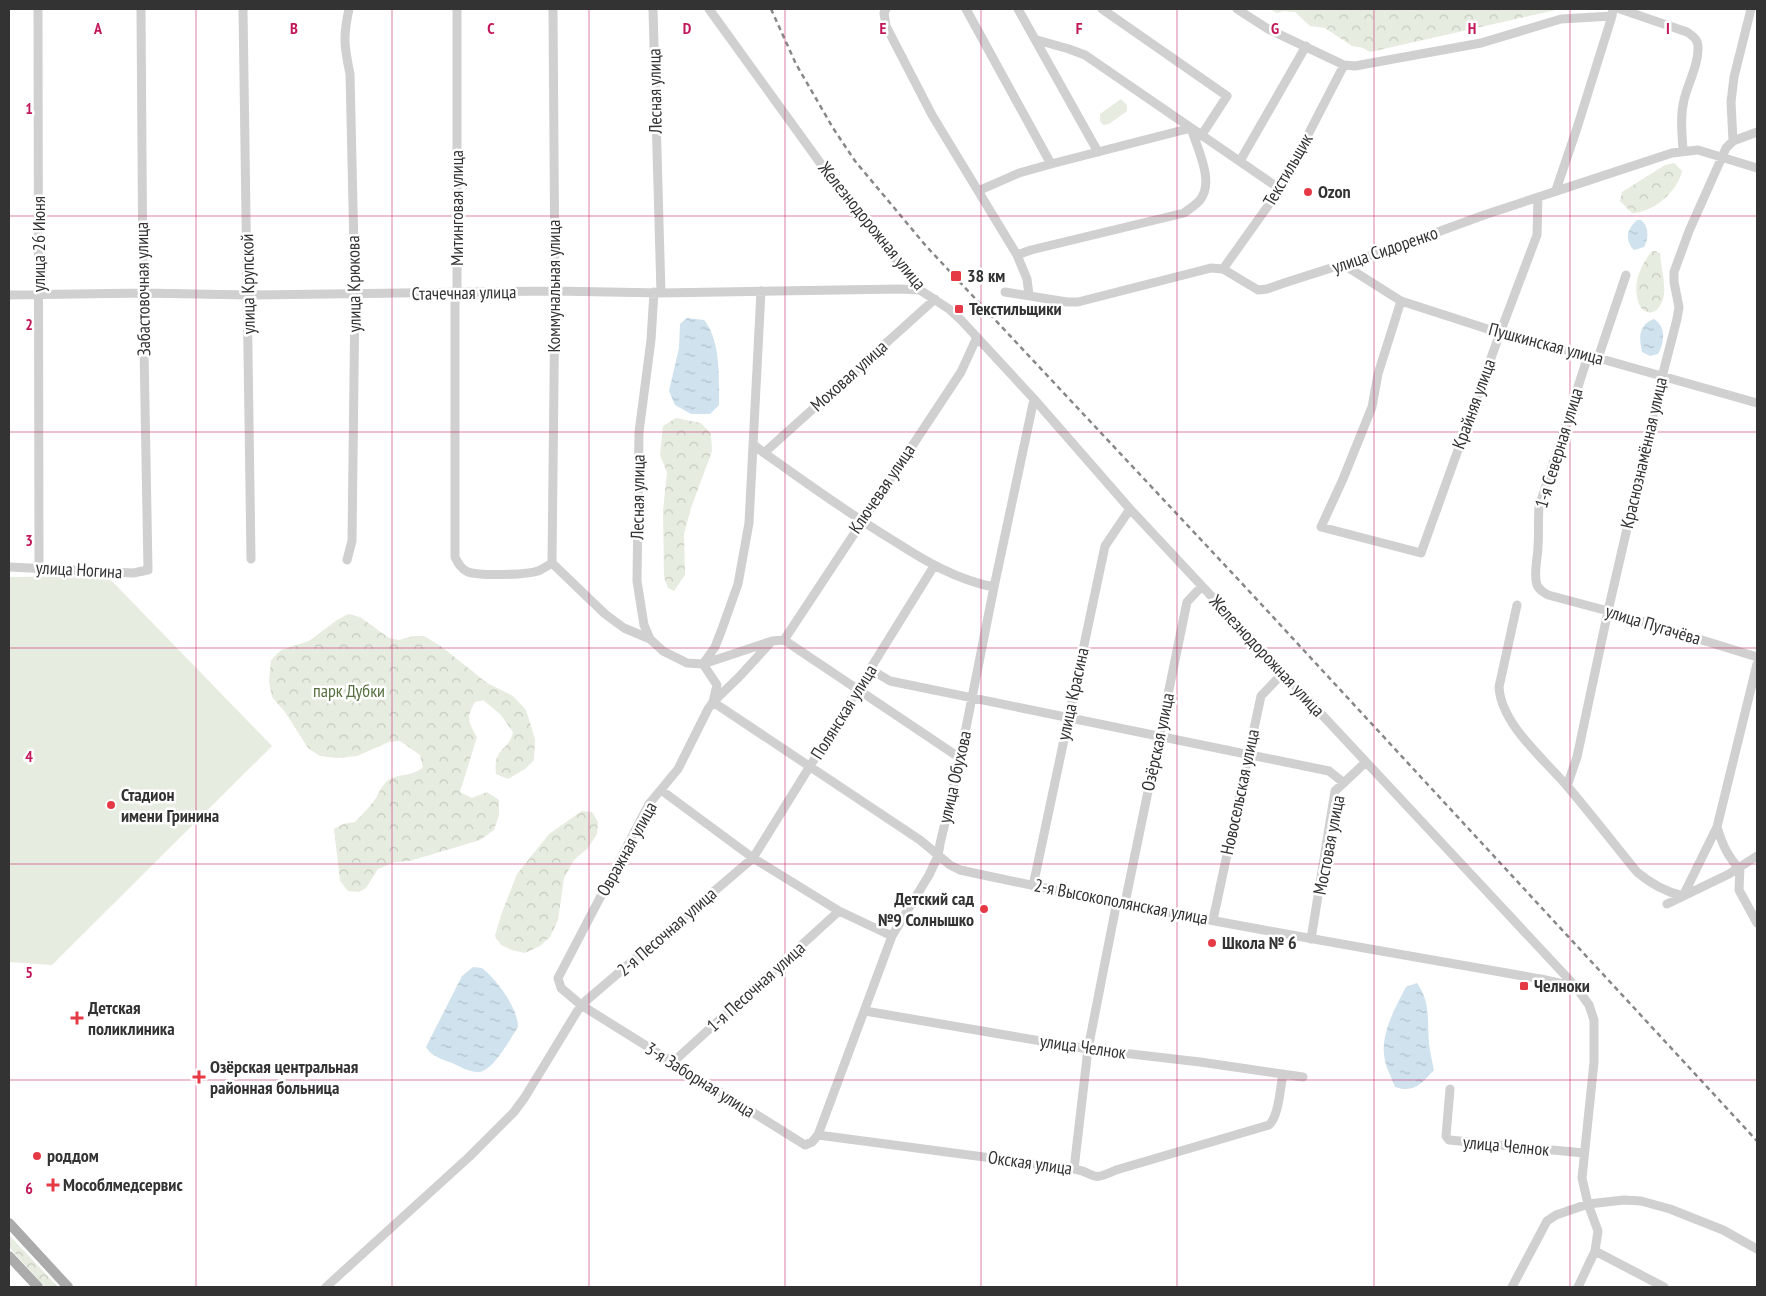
<svg xmlns="http://www.w3.org/2000/svg" width="1766" height="1296" font-family="'PT Sans Narrow',sans-serif">
	<style>
		.green { fill: #e6ecdf }
		.forest { fill: url(#forest-crowns) }
		.water { fill: url(#water-ripples) }
		.lines { fill: none; stroke-linecap: round; stroke-linejoin: round }
		.minor { stroke: #d0d0d0; stroke-width: 9 }
		.major { stroke: #ababab; stroke-width: 10 }
		.rail { stroke: #888; stroke-width: 2.5; stroke-dasharray: 5 4; stroke-linecap: butt }
		.grid { fill: none; stroke: #c2185b; stroke-width: 1; stroke-opacity: 0.55 }
		.poi-dot { fill: #e63946; stroke: #fff; stroke-width: 2 }
		.labels { text-anchor: middle; stroke-width: 5; stroke-linejoin: round; paint-order: stroke }
		.street-label { font-size: 18px; fill: #333; stroke: #fff }
		.poi-label { font-size: 18px; font-weight: bold; fill: #333; stroke: #fff; text-anchor: start }
		.park-label { font-size: 18px; fill: #56703f; stroke: #fff }
		.grid-label { font-size: 16px; text-anchor: middle; font-weight: bold; fill: #c2185b; stroke: #fff; stroke-width: 5; stroke-linejoin: round; paint-order: stroke }
	</style>
	<defs>
		<pattern id="forest-crowns" width="20" height="18" patternUnits="userSpaceOnUse" patternTransform="scale(1.25)"><rect width="20" height="18" fill="#e6ecdf"/><path d="M2 6a3 3 0 1 1 6 0M12 15a3 3 0 1 1 6 0" fill="none" stroke="#c6cbc0"/></pattern>
		<pattern id="water-ripples" width="26" height="14" patternUnits="userSpaceOnUse" patternTransform="scale(1.25)"><rect width="26" height="14" fill="#cfe2ee"/><path d="M2 4q2-2 4 0t4 0M15 11q2-2 4 0t4 0" fill="none" stroke="#b2c2cd"/></pattern>
	</defs>
	<rect width="100%" height="100%" fill="#fff"/>
	<!-- green -->
	<path class="green" d="M1121,99L1127,105V111L1109,124L1103,125L1100,121V114Z
		M107,576L272,746L52,965L9,962V577Z"/>
	<!-- forest -->
	<path class="forest" d="M1270,9H1560L1370,52L1363,48L1352,46L1325,28L1310,26L1295,12L1283,11L1277,13Z
		M1674,163L1682,171C1678,191 1653,213 1632,213L1620,201L1622,192L1665,165Z
		M1652,251H1656L1660,254C1661,266 1665,280 1664,293C1664,302 1656,317 1645,311C1641,309 1639,305 1638,301C1633,282 1640,266 1652,251Z
		M676,418L701,423L711,434L712,451L691,508L684,534L685,575L674,591L668,588L664,577L663,511L667,472L660,455L663,426Z
		M348,614L360,617L389,638L399,640L413,636H424L442,647L487,683L513,696L526,710L535,739L534,760L525,769L508,779L496,774C493,746 509,752 513,732L500,714L483,700L475,702C466,717 468,722 477,737L460,792L472,798L487,792L499,800V815L494,830L480,840L410,861L395,862L378,869L366,888L359,892L348,891L340,881L334,829L343,824L355,822C362,814 370,807 376,798C380,791 383,783 390,779C402,773 412,777 423,767L420,755L400,741L389,742L357,756L337,758L320,756L308,748L285,712L272,697L269,681L271,660L281,650L309,641L337,620Z
		M582,811L592,812L598,822L597,834L588,848L574,860L564,878L558,920L550,937L540,946L525,953L512,950L501,945L495,936L501,915L517,874L549,834Z
		M9,1235L58,1287H45L9,1247Z"/>
	<!-- water -->
	<path class="water" d="M1637,220H1641C1649,227 1649,238 1644,247L1634,250C1624,240 1627,229 1637,220Z
		M687,318L704,320C721,340 719,380 719,405L710,414H691L675,405L669,391L679,348L680,324Z
		M1654,319C1667,327 1664,343 1658,354L1650,356L1642,352C1639,337 1638,325 1654,319Z
		M473,967L482,968C497,980 518,1008 518,1027C510,1039 492,1073 478,1072C469,1072 459,1066 452,1063C443,1060 431,1056 426,1047L462,976Z
		M1417,983C1431,1003 1427,1020 1429,1043C1430,1052 1432,1061 1434,1070C1421,1084 1415,1093 1395,1087C1392,1078 1387,1070 1385,1061C1379,1036 1395,1008 1406,987Z"/>
	<g class="lines">
		<!-- minor -->
		<path class="minor" d="M38,9L39,568
			M243,9L251,559
			M457,9V293L455,303V557C458,563 461,569 468,572C479,576 526,575 538,571C543,569 547,566 552,563
			M653,9L661,293
			M709,9L834,182L920,290L949,309L961,320L1034,399L1130,509L1576,987L1589,1005L1594,1020V1062L1582,1178L1588,1204L1598,1231L1595,1251L1578,1287
			M886,9L884,13L886,26L932,115L1017,255L1027,279L1029,295
			M966,9L1051,164
			M1018,9L1098,152
			M1102,9L1227,96L1201,136
			M1237,9L1268,29L1344,65L1355,66L1481,43L1561,19L1612,16
			M1620,9L1687,32C1692,35 1698,39 1698,46C1699,64 1688,83 1684,100C1680,116 1682,133 1683,150
			M1037,40L1069,49L1085,55L1280,189
			M1733,141L1731,102L1734,77L1751,9
			M1240,161L1306,46
			M1556,190L1577,128L1612,16L1613,9
			M978,191L1019,173L1051,164L1191,128C1197,148 1215,182 1200,200C1196,205 1189,209 1184,213L1031,250L1017,255
			M1344,265L1401,301L1500,333L1598,358L1757,403
			M1223,269L1280,189L1344,65
			M761,291L749,523L738,584L722,629L715,647L703,664L717,685L713,702L708,709L678,769L649,804L558,978L561,988L581,1005L805,1145L812,1142L818,1135L892,936L929,875L938,856L940,844L960,758L994,587L1034,399
			M654,292L651,340L639,432L637,581L644,625L650,639L663,651L687,663L703,664L772,641L784,640
			M1005,292L1067,302H1078L1211,268L1223,269L1258,290L1267,289L1284,283L1394,248L1484,215L1672,153L1698,150L1757,168
			M9,295L143,293L248,295L555,291L661,293L899,289L920,290
			M1401,301L1378,374L1372,407L1343,479L1321,527L1421,553L1500,333L1537,235L1538,197
			M1588,356L1539,507C1538,520 1539,533 1538,546C1538,558 1533,573 1537,585C1539,590 1543,592 1548,595L1608,611L1757,657
			M1598,358L1626,275
			M753,444L764,453C807,483 849,514 894,541C925,561 957,580 994,587
			M764,453L935,299
			M347,560L352,541L355,294L350,74C344,46 343,36 349,9
			M552,563L555,291L553,9
			M552,563L605,614L624,628L650,639
			M9,567L133,573L148,570L143,293L141,9
			M1517,605L1499,687C1501,724 1544,759 1567,786C1591,814 1614,844 1637,872C1651,884 1666,892 1683,896L1717,827
			M784,640L961,372L977,337
			M784,640L960,758
			M772,641L739,677L713,702L920,840L950,865L960,870C1153,912 1347,945 1541,979L1576,987
			M870,669L890,681L1329,771L1344,783
			M1567,786L1577,757L1608,611L1662,377L1677,319L1679,307L1674,282V272L1689,231L1726,148L1733,141L1757,132
			M661,790L753,858L839,911L892,936
			M1740,867L1739,890L1757,923
			M1739,868C1727,856 1722,843 1717,827L1757,664
			M1033,886L1105,546L1130,509
			M1125,903L1187,602L1202,586
			M1667,904L1729,874L1757,856
			M1213,920L1261,696L1283,673
			M1311,939L1335,791L1366,762
			M865,1011L1088,1049L1200,1062L1303,1077
			M672,1063L839,911
			M1450,1089L1446,1136L1449,1140L1584,1153
			M818,1135L1074,1169C1098,1173 1088,1183 1116,1170L1269,1125C1279,1116 1280,1088 1283,1074
			M1074,1169L1088,1049L1117,901
			M1595,1251L1664,1287
			M326,1287L469,1157L514,1112L525,1097L581,1005L753,858L934,566
			M1512,1287L1547,1221L1556,1215L1588,1204L1624,1200L1641,1201L1670,1209L1723,1230L1757,1249"/>
		<!-- major -->
		<path class="major" d="M9,1223L68,1287
			M9,1256L38,1287"/>
		<!-- rail -->
		<path class="rail" d="M771,9L796,64L833,128L855,161L926,246L1249,591L1757,1141"/>
	</g>
	<!-- grid -->
	<path class="grid" d="M196,9V1287M392,9V1287M589,9V1287M785,9V1287M981,9V1287M1177,9V1287M1374,9V1287M1570,9V1287M9,216H1757M9,432H1757M9,648H1757M9,864H1757M9,1080H1757"/>
	<!-- markers -->
	<g class="poi-dot">
		<circle cx="1308" cy="192" r="5"/>
		<rect x="950" y="270" width="12" height="12" rx="2.5"/>
		<rect x="954" y="304" width="10" height="10" rx="2.5"/>
		<circle cx="111" cy="805" r="5"/>
		<circle cx="984" cy="909" r="5"/>
		<circle cx="1212" cy="943" r="5"/>
		<rect x="1519" y="981" width="10" height="10" rx="2.5"/>
		<path d="M74.5 1010.5h5v5h5v5h-5v5h-5v-5h-5v-5h5z"/>
		<path d="M196.5 1069.5h5v5h5v5h-5v5h-5v-5h-5v-5h5z"/>
		<circle cx="37" cy="1156" r="5"/>
		<path d="M50.5 1177.5h5v5h5v5h-5v5h-5v-5h-5v-5h5z"/>
	</g>
	<g class="labels">
		<!-- street labels -->
		<g class="street-label">
			<text transform="translate(655 91) rotate(-91)" y="6">Лесная улица</text>
			<text transform="translate(1288 170) rotate(-60)" y="6">Текстильщик</text>
			<text transform="translate(457 208) rotate(-90)" y="6">Митинговая улица</text>
			<text transform="translate(872 226) rotate(51)" y="6">Железнодорожная улица</text>
			<text transform="translate(39 244) rotate(-90)" y="6">улица 26 Июня</text>
			<text transform="translate(1385 250) rotate(-19)" y="6">улица Сидоренко</text>
			<text transform="translate(248 284) rotate(-91)" y="6">улица Крупской</text>
			<text transform="translate(354 284) rotate(-91)" y="6">улица Крюкова</text>
			<text transform="translate(554 286) rotate(-90)" y="6">Коммунальная улица</text>
			<text transform="translate(143 289) rotate(-91)" y="6">Забастовочная улица</text>
			<text transform="translate(464 293) rotate(-1)" y="6">Стачечная улица</text>
			<text transform="translate(1546 344) rotate(15)" y="6">Пушкинская улица</text>
			<text transform="translate(849 376) rotate(-42)" y="6">Моховая улица</text>
			<text transform="translate(1474 404) rotate(-70)" y="6">Крайняя улица</text>
			<text transform="translate(1559 448) rotate(-73)" y="6">1-я Северная улица</text>
			<text transform="translate(1644 453) rotate(-77)" y="6">Краснознамённая улица</text>
			<text transform="translate(882 489) rotate(-56)" y="6">Ключевая улица</text>
			<text transform="translate(638 497) rotate(-89)" y="6">Лесная улица</text>
			<text transform="translate(79 570) rotate(3)" y="6">улица Ногина</text>
			<text transform="translate(1653 625) rotate(17)" y="6">улица Пугачёва</text>
			<text transform="translate(1267 656) rotate(47)" y="6">Железнодорожная улица</text>
			<text transform="translate(1073 694) rotate(-78)" y="6">улица Красина</text>
			<text transform="translate(844 712) rotate(-58)" y="6">Полянская улица</text>
			<text transform="translate(1158 742) rotate(-78)" y="6">Озёрская улица</text>
			<text transform="translate(955 777) rotate(-77)" y="6">улица Обухова</text>
			<text transform="translate(1240 792) rotate(-78)" y="6">Новосельская улица</text>
			<text transform="translate(1329 845) rotate(-79)" y="6">Мостовая улица</text>
			<text transform="translate(627 849) rotate(-61)" y="6">Овражная улица</text>
			<text transform="translate(1121 902) rotate(11)" y="6">2-я Высокополянская улица</text>
			<text transform="translate(667 932) rotate(-41)" y="6">2-я Песочная улица</text>
			<text transform="translate(756 987) rotate(-42)" y="6">1-я Песочная улица</text>
			<text transform="translate(1083 1047) rotate(8)" y="6">улица Челнок</text>
			<text transform="translate(700 1080) rotate(32)" y="6">3-я Заборная улица</text>
			<text transform="translate(1506 1146) rotate(5)" y="6">улица Челнок</text>
			<text transform="translate(1030 1163) rotate(8)" y="6">Окская улица</text>
		</g>
		<!-- poi labels -->
		<g class="poi-label">
			<text x="1318" y="198">Ozon</text>
			<text x="967" y="282">38 км</text>
			<text x="969" y="315">Текстильщики</text>
			<text x="121" y="801">Стадион<tspan x="121" dy="21">имени Гринина</tspan></text>
			<text x="974" y="905" text-anchor="end">Детский сад<tspan x="974" dy="21">№9 Солнышко</tspan></text>
			<text x="1222" y="949">Школа № 6</text>
			<text x="1534" y="992">Челноки</text>
			<text x="88" y="1014">Детская<tspan x="88" dy="21">поликлиника</tspan></text>
			<text x="210" y="1073">Озёрская центральная<tspan x="210" dy="21">районная больница</tspan></text>
			<text x="47" y="1162">роддом</text>
			<text x="63" y="1191">Мособлмедсервис</text>
		</g>
		<!-- park labels -->
		<g class="park-label">
			<text x="349" y="697">парк Дубки</text>
		</g>
	</g>
	<g class="grid-label">
		<text x="98" y="34">A</text>
		<text x="294" y="34">B</text>
		<text x="491" y="34">C</text>
		<text x="687" y="34">D</text>
		<text x="883" y="34">E</text>
		<text x="1079" y="34">F</text>
		<text x="1275" y="34">G</text>
		<text x="1472" y="34">H</text>
		<text x="1668" y="34">I</text>
		<text x="29" y="114">1</text>
		<text x="29" y="330">2</text>
		<text x="29" y="546">3</text>
		<text x="29" y="762">4</text>
		<text x="29" y="978">5</text>
		<text x="29" y="1194">6</text>
	</g>
	<!-- border -->
	<rect width="1766" height="1296" fill="none" stroke="#333333" stroke-width="20"/>
</svg>
